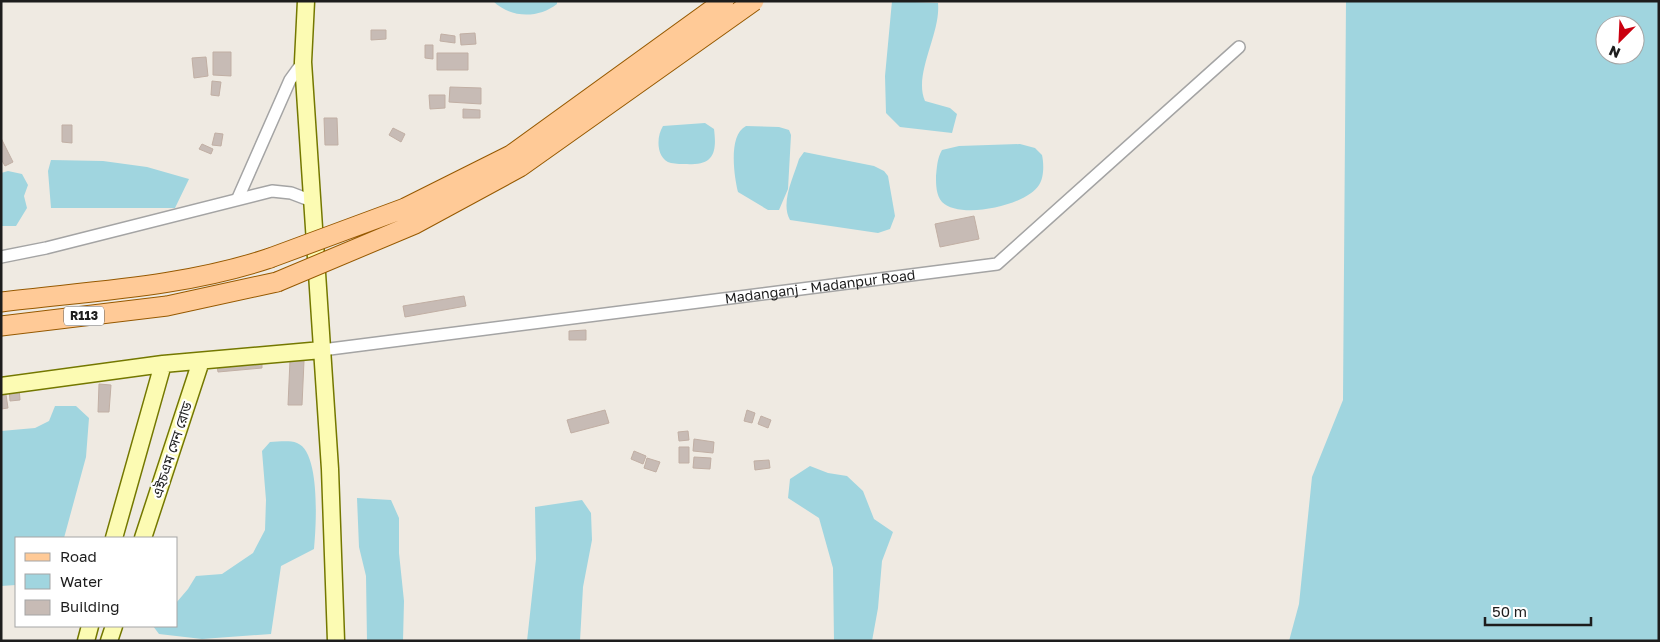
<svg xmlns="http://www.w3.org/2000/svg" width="1660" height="642" font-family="'Golos Text','Noto Sans Bengali',sans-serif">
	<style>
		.water { fill: #a0d5df; fill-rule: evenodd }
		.building { fill: #c7bbb5; stroke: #c1afa4 }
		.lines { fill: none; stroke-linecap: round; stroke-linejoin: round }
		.street-casing { stroke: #a4a4a4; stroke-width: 14 }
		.secondary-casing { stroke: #747800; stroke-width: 19 }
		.primary-casing { stroke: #965900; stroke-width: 21 }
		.street { stroke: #fff; stroke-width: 11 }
		.secondary { stroke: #fcfbb3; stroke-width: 16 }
		.primary { stroke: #ffca97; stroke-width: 19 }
		.primary-bridge-casing { stroke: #965900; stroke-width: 21; stroke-linecap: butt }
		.primary-bridge { stroke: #ffca97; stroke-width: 19 }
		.labels { text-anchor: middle; stroke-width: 4.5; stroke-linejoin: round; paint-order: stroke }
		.shield { fill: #fff; stroke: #616161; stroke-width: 1 }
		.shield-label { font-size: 12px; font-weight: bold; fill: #1d1d1d }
		.street-label { font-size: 14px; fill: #1d1d1d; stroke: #fff }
	</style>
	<rect width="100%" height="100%" fill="#efeae2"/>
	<!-- water -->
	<path class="water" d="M493,1H557V4C538,19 510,18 493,1Z
		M892,1L938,3C941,34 913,74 925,101L950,108L957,114L952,133L900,127L886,113L885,76Z
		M1346,1H1659V641H1289L1299,604L1312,477L1343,400ZM1605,25H1635V55H1605Z
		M705,123L714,129C717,152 714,166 687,164C682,164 676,164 671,163C656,159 656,137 663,126Z
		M746,126L779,127L789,130L791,135L788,189L779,210H768L738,192C734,176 728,135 746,126Z
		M1020,144L1035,148L1042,155C1044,164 1044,178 1039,185C1026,206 960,220 942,202C936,195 936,185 936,176C937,167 937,159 942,150L959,146Z
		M804,152L874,166L884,171L888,176L895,216L890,229L878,233L790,220C780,203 794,176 799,159Z
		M51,160L103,161L147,167L189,179L175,208H51L48,171Z
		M8,171L22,174L28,185L24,196L27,208L16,226H1V173Z
		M55,406H76L89,418L86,457L64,538H16V585L1,586V431L35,428L49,421Z
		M270,442C278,442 289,440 297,443C321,452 316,528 314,549L281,566L271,634L202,639L159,634L153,626H176V603L188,589L196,576L222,574L253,553L265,530L266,500L262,451Z
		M810,466L828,473L847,476L863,491L874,519L893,532L882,561L878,608L872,641H834L833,568L819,518L788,498L790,479Z
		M357,498L391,500L399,518V553L404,601L403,641H367L366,576L359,547Z
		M582,500L591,513L592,540L583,587L580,641H527L536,559L535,507Z"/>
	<!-- building -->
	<path class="building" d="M371,30H386V39L371,40Z
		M475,33L476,44L461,45L460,34Z
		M441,34L455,36V43L440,41Z
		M425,45H433V59L425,58Z
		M213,52H231V76L213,75Z
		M437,53H468V70H437Z
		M206,57L208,76L194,78L192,58Z
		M212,81L221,82L219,96L211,95Z
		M450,87L481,88V104L449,102Z
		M429,95H445V108L430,109Z
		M463,109L480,110V118H463Z
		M324,118H337L338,145H325Z
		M62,125H72V143L62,142Z
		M393,128L405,134L401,142L389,135Z
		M215,133L223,134L221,146L212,145Z
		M1,138L13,162L5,166L1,159Z
		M202,144L213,149L211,154L199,149Z
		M974,216L979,239L940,247L935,224Z
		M464,296L466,306L405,317L403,306Z
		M586,330V340H569V331Z
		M290,360L304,361L302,405H288Z
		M262,362V368L218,372L217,366Z
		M99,384L111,385L109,412H98Z
		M19,387L20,400L10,401L9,388Z
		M5,388L8,408L1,409V389Z
		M605,410L609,423L571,433L567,420Z
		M747,410L755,413L752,423L744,421Z
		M761,416L771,420L768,428L758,424Z
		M688,431L689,440L679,441L678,432Z
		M694,439L714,442L713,453L693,451Z
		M679,447H689V463H679Z
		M634,451L646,456L643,464L631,459Z
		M694,457L711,458L710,469L693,468Z
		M647,458L660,462L656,472L644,468Z
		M769,460L770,468L755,470L754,461Z"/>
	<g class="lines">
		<!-- street casing -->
		<g class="street-casing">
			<g id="street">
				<path d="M238,198L290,80L303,62"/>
				<path d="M1,257L46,248L272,191L291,193L312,201"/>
				<path id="s1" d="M322,350L997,264L1239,47"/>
			</g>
		</g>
		<!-- secondary casing -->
		<g class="secondary-casing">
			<path id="secondary" d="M306,1L303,62L330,469L336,641
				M1,386L163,364L322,350
				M114,538L163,364
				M143,538L201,361
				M86,641L90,626
				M109,641L114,626"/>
		</g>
		<!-- primary casing -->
		<g class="primary-casing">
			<path id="primary" d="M1,302C91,291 184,287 270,258
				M1,326L167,306L277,282"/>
		</g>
		<!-- street -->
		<use href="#street" class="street"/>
		<!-- secondary -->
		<use href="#secondary" class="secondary"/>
		<!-- primary -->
		<use href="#primary" class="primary"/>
		<!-- primary-bridge casing -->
		<g class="primary-bridge-casing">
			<path id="primary-bridge" d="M270,258L405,208L511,155L724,1
				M277,282L415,224L520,167L754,1"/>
		</g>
		<!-- primary-bridge -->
		<use href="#primary-bridge" class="primary-bridge"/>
	</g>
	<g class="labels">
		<!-- shield labels -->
		<rect class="shield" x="64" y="306.5" width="40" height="19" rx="4"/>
		<g class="shield-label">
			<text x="84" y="320">R113</text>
		</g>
		<!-- street labels -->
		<g class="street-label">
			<text dy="5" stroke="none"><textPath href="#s1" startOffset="502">Madanganj - Madanpur Road</textPath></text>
			<text transform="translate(172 450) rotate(-72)" y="5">এইচএম সেন রোড</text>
		</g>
	</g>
	<!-- border -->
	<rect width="1660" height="642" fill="none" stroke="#1d1d1d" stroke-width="5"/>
	<!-- legend -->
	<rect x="15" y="537" width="162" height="90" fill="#ffffff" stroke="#a5a5a5"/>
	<rect x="25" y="553" width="25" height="8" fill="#ffca97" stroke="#a5a5a5"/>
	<text x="60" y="562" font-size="15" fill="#1d1d1d">Road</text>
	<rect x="25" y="574" width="25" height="15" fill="#a0d5df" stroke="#a5a5a5"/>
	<text x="60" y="587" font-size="15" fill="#1d1d1d">Water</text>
	<rect x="25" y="600" width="25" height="15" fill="#c7bbb5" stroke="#a5a5a5"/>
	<text x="60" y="612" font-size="15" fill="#1d1d1d">Building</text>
	<!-- north arrow -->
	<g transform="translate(1620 40) rotate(204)"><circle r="24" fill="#ffffff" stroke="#a5a5a5"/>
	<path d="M0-4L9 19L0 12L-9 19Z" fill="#ca000f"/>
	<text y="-8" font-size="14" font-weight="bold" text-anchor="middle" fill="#1d1d1d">N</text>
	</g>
	<!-- scale -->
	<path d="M1485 617v8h106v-8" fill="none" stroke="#1d1d1d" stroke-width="2.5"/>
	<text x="1492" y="617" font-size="15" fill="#1d1d1d" stroke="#ffffff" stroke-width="4" paint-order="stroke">50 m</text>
</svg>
